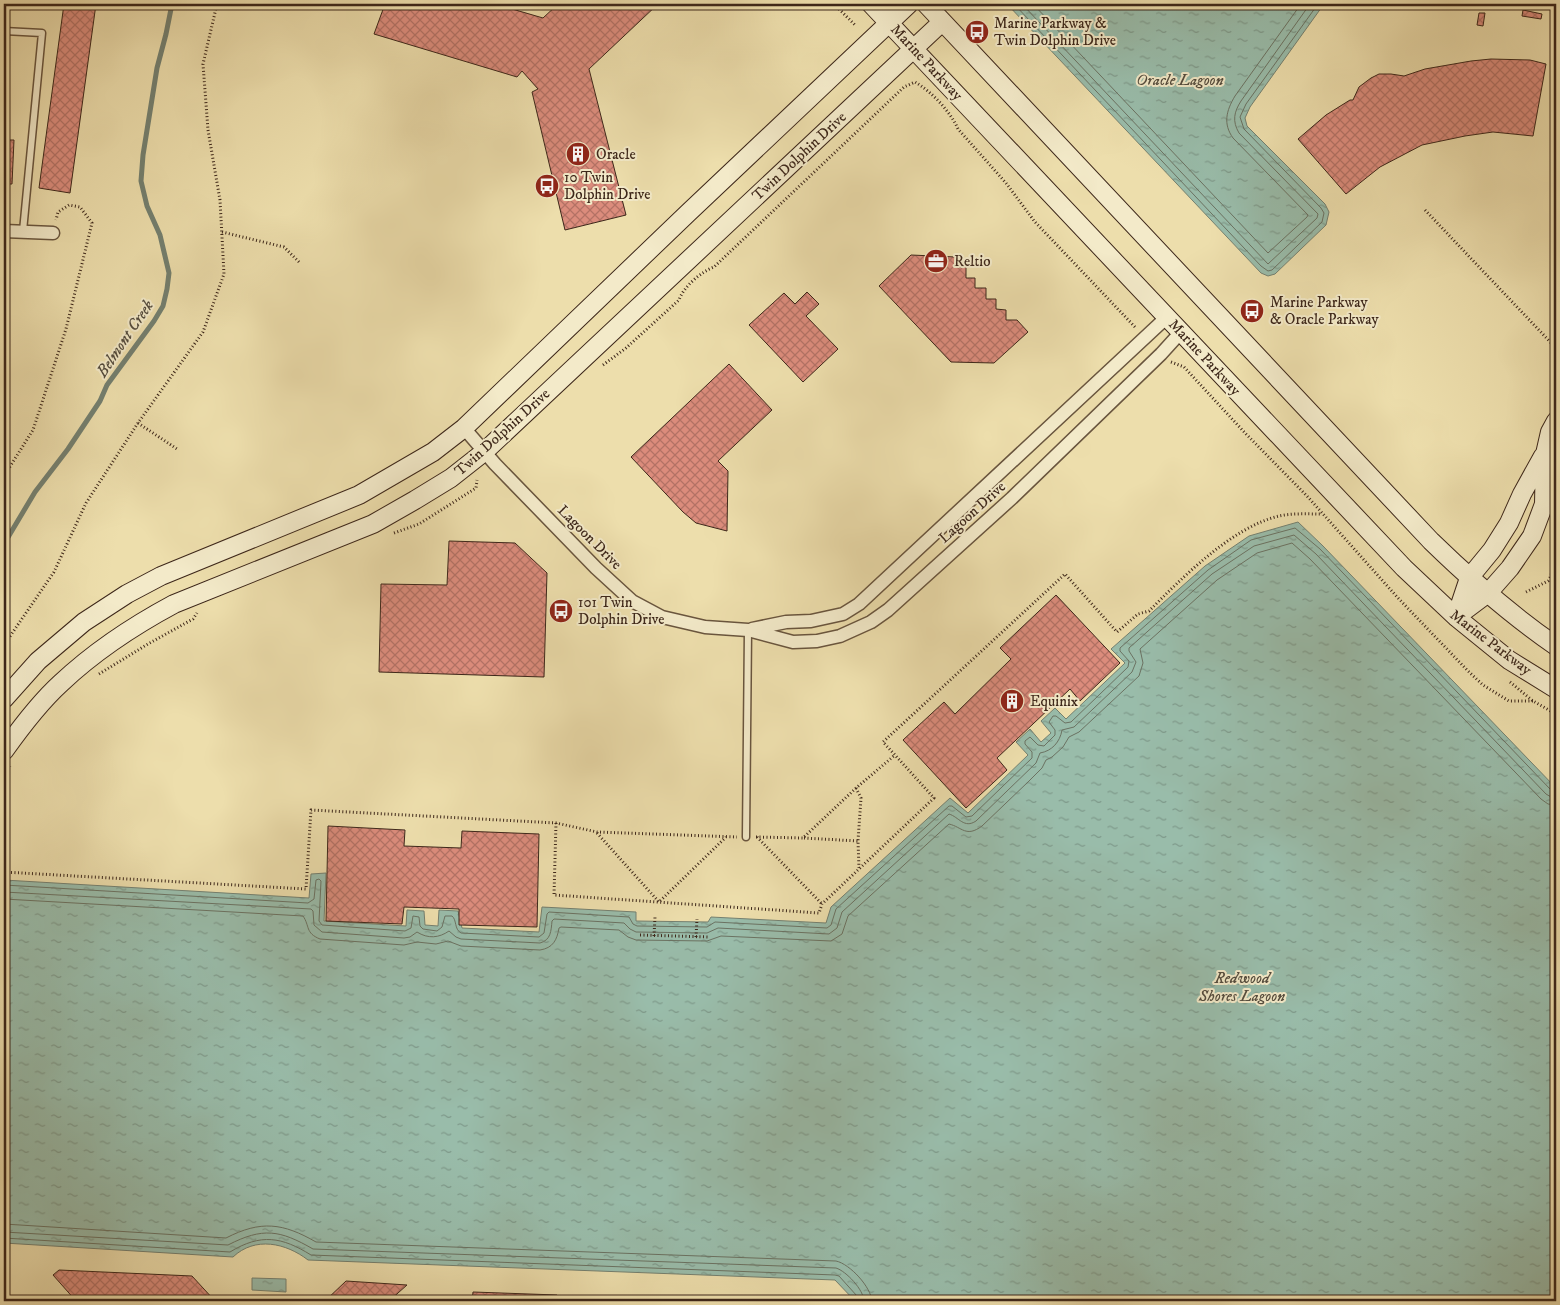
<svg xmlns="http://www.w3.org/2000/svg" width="1560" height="1305" font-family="'IM FELL DW Pica',serif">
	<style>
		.water { fill: url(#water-ripples); stroke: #748070 }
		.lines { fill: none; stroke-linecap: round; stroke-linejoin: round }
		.shore { stroke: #6b7262; stroke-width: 1 }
		.stream { stroke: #748070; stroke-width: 5 }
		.building { fill: url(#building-cross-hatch); stroke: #3d271a }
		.lane-casing { stroke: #69553e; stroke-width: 9 }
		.street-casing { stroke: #69553e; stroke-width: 15 }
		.secondary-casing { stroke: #3d271a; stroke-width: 20 }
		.path { stroke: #3d271a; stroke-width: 3; stroke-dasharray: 1 2.5; stroke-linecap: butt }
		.lane { stroke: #f3eac9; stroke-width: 6 }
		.street { stroke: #f3eac9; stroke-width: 12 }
		.secondary { stroke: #f3eac9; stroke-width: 18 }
		.labels { text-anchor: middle; stroke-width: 4; stroke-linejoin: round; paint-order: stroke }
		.poi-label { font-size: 15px; fill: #3d271a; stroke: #f3eac9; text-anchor: start }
		.street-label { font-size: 15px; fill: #3d271a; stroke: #f3eac9 }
		.water-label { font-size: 16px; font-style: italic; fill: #544c3e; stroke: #f3eac9 }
	</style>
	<defs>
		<pattern id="water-ripples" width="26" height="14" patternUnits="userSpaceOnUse" patternTransform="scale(1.25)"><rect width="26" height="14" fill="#99bcaa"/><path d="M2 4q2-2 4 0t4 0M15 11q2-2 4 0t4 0" fill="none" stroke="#7e998a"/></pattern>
		<pattern id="building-cross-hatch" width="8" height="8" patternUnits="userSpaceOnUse" patternTransform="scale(1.25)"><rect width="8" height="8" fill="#db8c7c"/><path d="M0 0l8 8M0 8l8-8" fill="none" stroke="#b37265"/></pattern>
	</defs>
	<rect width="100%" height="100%" fill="#eddeac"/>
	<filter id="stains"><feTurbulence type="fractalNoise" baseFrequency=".004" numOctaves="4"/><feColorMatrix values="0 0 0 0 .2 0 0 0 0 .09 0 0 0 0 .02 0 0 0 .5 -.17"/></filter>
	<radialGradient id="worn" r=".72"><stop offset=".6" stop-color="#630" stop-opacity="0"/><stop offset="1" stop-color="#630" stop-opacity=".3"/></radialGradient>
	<!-- water -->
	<path class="water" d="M1007,4H1324L1250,107L1245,118L1247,126L1325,204L1329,212L1326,225L1275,274L1268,276L1261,273Z
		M1298,522L1323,546L1556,788V1301H855L835,1280L308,1260C286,1243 255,1236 233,1257L4,1243V880L309,898L311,874L326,873L324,921L406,926L407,910L424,911L425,925L438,926L439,910L458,911L462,928L539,932L542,907L636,912V921L708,922L711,917L826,923L831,907L950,798L968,813L1028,755L1016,742L1030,729L1041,742L1051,733L1041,721L1055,708L1066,719L1125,663L1111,649L1205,566L1249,536Z
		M252,1278L286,1279V1292L252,1290Z"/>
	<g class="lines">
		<!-- shore -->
		<path class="shore" d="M1014,4L1261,266L1268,271L1272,270L1322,222L1324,213L1321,208L1244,129L1240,117L1246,104L1318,4
			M1022,4L1268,264L1317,218L1318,214L1239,133C1232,121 1234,112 1241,101L1310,4
			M1033,4L1268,253L1307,217L1308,215L1233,138C1223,124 1226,111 1235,96L1301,4
			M4,885L308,903L314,899L316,880L319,879L321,881L319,921L322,925L405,931L411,928L413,916L419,917L420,926L423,929L437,931L442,927L445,916H452C457,920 454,929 461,933L539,937L544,933L547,914L549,912L629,917L633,924L637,926L707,927L715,922L827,928L831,925L836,909L949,806H952L966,817L972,816L1032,758V752L1025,744V741L1030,737L1038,745L1044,746L1055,735V730L1049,722L1053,716H1056L1065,723L1071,722L1128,667L1129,661L1120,651V648L1208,570L1251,540L1295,528L1320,549L1550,789L1556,791
			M4,892L311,909L313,911L314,925L322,932L404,938L410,937L417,932C428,939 439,938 449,931L456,937L461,939L540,943C551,940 551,931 552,921L554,919L624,923L630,929L636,932L707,933L718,928L829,934L837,928L842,912L949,814C959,817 964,829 976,821L1036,763L1040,753C1052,751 1060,742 1062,730L1074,727L1132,672L1136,662L1129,651V648L1212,574L1254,546L1294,535L1316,554L1546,794L1551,797H1556
			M4,899L303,916C310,926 305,933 320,939L404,945L417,942L436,944L448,941L461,946L540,950C553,948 557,940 559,928L561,927L619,930L628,937L636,940L707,941L721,936L831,941L842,934L848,916L949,824C962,827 966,838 982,826L1028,782L1042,768L1046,760L1052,757L1063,747L1069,737L1079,732L1139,676L1143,663L1140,649L1217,580L1257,553L1292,543L1310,559L1541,799L1548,804L1556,805
			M4,1224L226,1238C261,1220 283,1223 316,1242L836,1261C850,1264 871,1287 872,1301
			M4,1232L228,1245C263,1227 280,1230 313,1249L836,1268C846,1271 864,1290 864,1301
			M4,1238L230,1252C261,1233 282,1237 311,1255L835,1275L839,1276L857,1296L858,1301"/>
		<!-- stream -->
		<path class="stream" d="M4,544L35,492L68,449L100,401L107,385L154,321L163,306L167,289L169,273L160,235L147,206L141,181L143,155L157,68L166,34L172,4"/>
	</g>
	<!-- building -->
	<path class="building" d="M64,4H96L70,193L39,188Z
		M385,4H495L543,18L558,4H658L589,69L626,215L565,230L532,92L538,89L522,71L517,77L374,34Z
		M1523,10L1542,14L1541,19L1522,16Z
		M1479,13H1485L1483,26L1477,25Z
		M1491,59L1530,60L1546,64L1533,136L1493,132L1465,136L1422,145L1380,167L1346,194L1298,139L1326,115L1350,100H1353L1359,87L1371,78L1379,74H1391L1404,76L1425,69L1471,61Z
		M4,140H14L12,184H4Z
		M911,255L956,257V267H966V278H975V288H986V299H996V309L1006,310V320H1017L1028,332L994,363L951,362L879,286Z
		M807,292L819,304L806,316L838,349L803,382L749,325L784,293L795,304Z
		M729,364L772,410L718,461L728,471L727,531L696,523L683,512L631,457Z
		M449,541L515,543L547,573L544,677L379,672L381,584L447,585Z
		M1056,595L1120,663L1080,701L1070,689L997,758L1007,770L966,808L903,740L944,702L955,714L1011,659L1000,648Z
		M328,826L405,830L404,846L461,848L462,831L539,834L537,927L459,925V909L404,907L402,924L326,921Z
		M59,1270L192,1276L215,1301H76L53,1275Z
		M346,1281L407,1285L389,1301H325Z
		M473,1292L557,1295V1301H472Z"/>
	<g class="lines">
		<!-- lane casing -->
		<g class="lane-casing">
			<path id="lane" d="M4,31L42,33L23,231
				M746,837L748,630"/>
		</g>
		<!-- street casing -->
		<g class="street-casing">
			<path id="street" d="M4,231L53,233
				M464,428L495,464L596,568L632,601L662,617L705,627L748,630L793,642L817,641L840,636L871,622L888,610L1012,498L1161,354L1181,332
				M752,629L786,622L811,621L843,614L859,604L1167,317"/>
		</g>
		<!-- secondary casing -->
		<g class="secondary-casing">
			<path id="secondary" d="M871,4L1404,568L1456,617L1509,660L1556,689
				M926,4L1431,541C1470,579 1511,615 1556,646
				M1456,617L1488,593L1510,568L1532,536L1544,504L1545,454L1550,432L1556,421
				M1456,617L1469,578L1492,550L1509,523L1522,494L1543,456
				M4,699L38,661L84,622L127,594L161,576L359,495L433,452L464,428L688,213L909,4
				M4,751C21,727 39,703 61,683C95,651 133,626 174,604L373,524L415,500L451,478L484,452L942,22"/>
		</g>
		<!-- path -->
		<path class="path" d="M834,4L855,25
			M1425,210L1556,348
			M222,232L284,247L300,263
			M1171,362L1184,367L1246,434L1307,496L1398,598L1468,671L1483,685L1509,701H1533
			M603,365L626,348L679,300C684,286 701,272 714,267L904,87L915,82C932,92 950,111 958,129L1006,183L1035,222L1135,327
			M138,423L177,449
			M4,476L33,430L66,329L92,223L80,207L69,205L58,212L56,220
			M394,533L419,524L476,488L477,480
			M1526,592L1548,581C1555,572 1552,556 1556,546
			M4,645L54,572L86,503L138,423L203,332L224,274L220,200L208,130L203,64L217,4
			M99,674L148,644L193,619L197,613
			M1510,682L1533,701L1556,714
			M4,775L10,766
			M856,788L861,798L858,841L859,868
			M1553,811L1556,815
			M556,823L554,895L819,913L822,904L934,798L895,755
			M597,833L659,902L726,837
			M756,837L803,838L856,788L895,755L883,742L1065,574L1117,632L1138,614L1149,611C1182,578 1232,527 1279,516C1293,513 1308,514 1322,514
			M757,837L822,904
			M804,838L858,841
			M4,872L306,889L311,810L556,823L597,832L737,837
			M640,935L710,937
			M654,936L655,917
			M696,937L697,919"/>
		<!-- lane -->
		<use href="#lane" class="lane"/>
		<!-- street -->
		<use href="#street" class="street"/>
		<!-- secondary -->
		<use href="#secondary" class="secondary"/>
	</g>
	<!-- icons -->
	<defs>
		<g id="bus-disc" transform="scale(1.25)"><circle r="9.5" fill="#8f2418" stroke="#f3eac9"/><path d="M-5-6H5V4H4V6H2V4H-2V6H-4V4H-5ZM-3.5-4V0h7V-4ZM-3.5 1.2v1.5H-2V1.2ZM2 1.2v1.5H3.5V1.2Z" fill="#fff"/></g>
		<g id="building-disc" transform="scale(1.25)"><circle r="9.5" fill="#8f2418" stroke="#f3eac9"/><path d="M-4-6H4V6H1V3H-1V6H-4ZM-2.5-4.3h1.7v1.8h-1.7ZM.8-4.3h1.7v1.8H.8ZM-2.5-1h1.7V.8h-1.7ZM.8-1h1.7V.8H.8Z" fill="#fff"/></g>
		<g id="office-disc" transform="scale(1.25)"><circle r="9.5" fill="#8f2418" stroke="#f3eac9"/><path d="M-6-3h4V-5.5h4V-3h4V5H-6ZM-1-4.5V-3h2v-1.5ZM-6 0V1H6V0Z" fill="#fff"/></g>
	</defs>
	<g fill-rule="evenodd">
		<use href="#bus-disc" x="977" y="32"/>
		<use href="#building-disc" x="578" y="154"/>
		<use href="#bus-disc" x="547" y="186"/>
		<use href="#office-disc" x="936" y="261"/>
		<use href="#bus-disc" x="1252" y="311"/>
		<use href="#bus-disc" x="561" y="611"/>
		<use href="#building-disc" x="1012" y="701"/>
	</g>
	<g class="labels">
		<!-- poi labels -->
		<g class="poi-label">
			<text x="994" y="28">Marine Parkway &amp;<tspan x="994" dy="17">Twin Dolphin Drive</tspan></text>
			<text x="596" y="159">Oracle</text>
			<text x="564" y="182">10 Twin<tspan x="564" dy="17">Dolphin Drive</tspan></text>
			<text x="954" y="266">Reltio</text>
			<text x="1270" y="307">Marine Parkway<tspan x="1270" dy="17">&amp; Oracle Parkway</tspan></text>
			<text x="578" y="607">101 Twin<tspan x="578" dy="17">Dolphin Drive</tspan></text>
			<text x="1030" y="706">Equinix</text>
		</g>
		<!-- street labels -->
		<g class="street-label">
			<text transform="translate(927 62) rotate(47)" y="5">Marine Parkway</text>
			<text transform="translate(799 156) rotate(-43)" y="5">Twin Dolphin Drive</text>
			<text transform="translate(1205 357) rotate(47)" y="5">Marine Parkway</text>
			<text transform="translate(502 432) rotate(-42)" y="5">Twin Dolphin Drive</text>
			<text transform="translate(972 512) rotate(-42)" y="5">Lagoon Drive</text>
			<text transform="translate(590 537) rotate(45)" y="5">Lagoon Drive</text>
			<text transform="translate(1491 642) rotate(37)" y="5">Marine Parkway</text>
		</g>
		<!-- water labels -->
		<g class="water-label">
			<text x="1180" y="85">Oracle Lagoon</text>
			<text transform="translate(124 338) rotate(-56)" y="6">Belmont Creek</text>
			<text x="1242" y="983">Redwood<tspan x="1242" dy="18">Shores Lagoon</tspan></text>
		</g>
	</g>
	<!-- margin -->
	<rect width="1560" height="1305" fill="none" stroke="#eddeac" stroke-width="20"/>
	<rect x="5" y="5" width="1550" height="1295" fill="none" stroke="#3d271a" stroke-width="2.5"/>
	<rect x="10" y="10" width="1540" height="1285" fill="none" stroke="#3d271a"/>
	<rect width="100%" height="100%" filter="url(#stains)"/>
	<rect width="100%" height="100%" fill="url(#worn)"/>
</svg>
